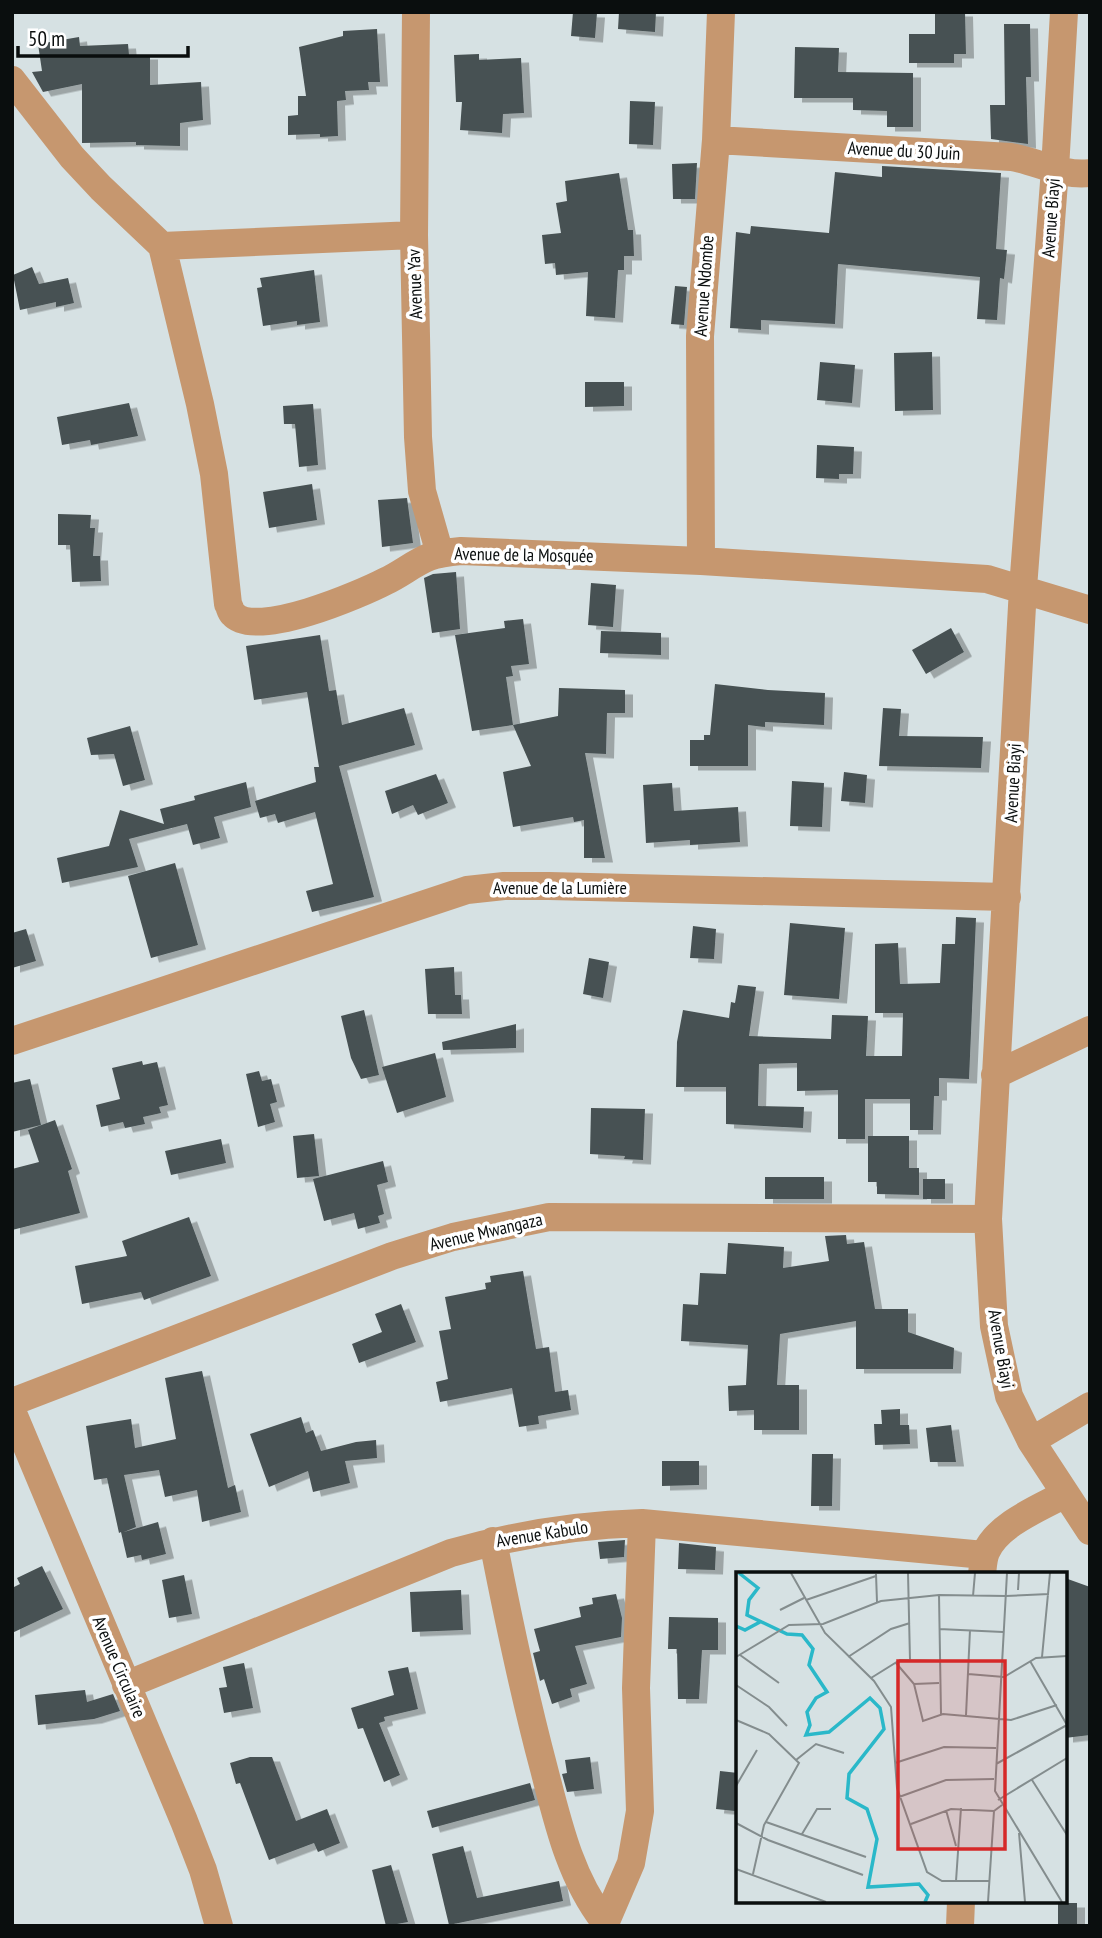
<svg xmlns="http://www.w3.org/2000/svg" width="1102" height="1938" font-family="'PT Sans Narrow',sans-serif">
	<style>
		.building { fill: #475152; filter: url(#shadow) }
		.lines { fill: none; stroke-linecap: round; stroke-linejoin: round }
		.minor { stroke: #c6976f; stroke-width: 28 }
		.labels { text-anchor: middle; stroke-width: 7; stroke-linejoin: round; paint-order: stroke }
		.street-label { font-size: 18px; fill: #0a0e0e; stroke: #fff }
		.inset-river { fill: none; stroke: #2ab8c9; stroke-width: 3.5 }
		.inset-road { fill: none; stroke: #848d8e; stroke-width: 2 }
		.view { fill: #d62828; fill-opacity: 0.15; stroke: #d62828; stroke-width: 3.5 }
		.inset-edge { fill: none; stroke: #0a0e0e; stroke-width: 3.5 }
	</style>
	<defs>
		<filter id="shadow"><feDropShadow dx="8" dy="4.5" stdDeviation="0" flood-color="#0004"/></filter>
	</defs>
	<rect width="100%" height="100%" fill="#d6e1e3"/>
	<!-- building -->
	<path class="building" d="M573,12L597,13L595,38L571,36Z
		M619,12H656L655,32L618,29Z
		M935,12H965L966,54H954V63H909V34H935Z
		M1004,24H1030L1031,77H1026L1028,144L991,139L990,105H1005Z
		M377,29L380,82H368L369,90L345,91L346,100L337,101L338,136L320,137V134L288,135V116L298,115V96H306L299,47L343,36V31Z
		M79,37L80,46L128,44L129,55H150V85L201,82L203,120L180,123V146L136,145V142L82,143V84L43,92L32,72L42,71L38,44Z
		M795,47L839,48L838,72L913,73V127H887V111L853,110V98H794Z
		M479,54V60L521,58L524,113L503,114L502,133L460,130L462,102H456L454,55Z
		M630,101L655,102L653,145L629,144Z
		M697,163L695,199H673L672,164Z
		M882,166L1001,173L996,249L1007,250L1004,279L1000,278L997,320L977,319L980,277L838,264L835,324L761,320V330L730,328L736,232L750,234L751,226L829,233L835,172L882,177Z
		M619,173L628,230H633L634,256H624V270H618L615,318L586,316L588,272L556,275L555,263L545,264L542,235L561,233L556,203L567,201L565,181Z
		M32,267L39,284L68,278L74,303L56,307V302L20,310L13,275Z
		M314,270L320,322L297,325V321L263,326L257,288L262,287L260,278Z
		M675,286L687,287L684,325L671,324Z
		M932,352L933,410L895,411L894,353Z
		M820,362L855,365L852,403L817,400Z
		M585,382H624V406L585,407Z
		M129,403L138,436L91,445L90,440L62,445L57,417Z
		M313,404L318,465L299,467L295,424H284L283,406Z
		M817,445L854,447L853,474H839V479L816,478Z
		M312,484L317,520L269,528L263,492Z
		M407,498L413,543L382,547L378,500Z
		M58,514L91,515L90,528H95L93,556H100L101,581L72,582L70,545H58Z
		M456,572L460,629L432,633L424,578L433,574Z
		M591,583L616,585L613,627L588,625Z
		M523,619L529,664L511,666L513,676L506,677L513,725L472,731L455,635L505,628L504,621Z
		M951,628L964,652L926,674L912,650Z
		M601,631L661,633V655L600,653Z
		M320,635L329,691L336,690L342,725L404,708L415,745L339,766L374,897L312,912L306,891L333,884L315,812L278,823L275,814L260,818L255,801L316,782L314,767H319L307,692L254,700L246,646Z
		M715,684L768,690L825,693L824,725L765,722V727L748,725V766H690V740H704V735H710Z
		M559,688L625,690V713H607L606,754L585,753L605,858H584V820L574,822L573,817L513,827L503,772L531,766L513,725L558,716Z
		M883,708L901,709L899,736L983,737L981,768L879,766Z
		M130,726L145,780L123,786L114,754L91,755L87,738Z
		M844,772L867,775L865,803L841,801Z
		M436,774L448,803L418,815L413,805L392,814L385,791Z
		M792,781L824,783L822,827L790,826Z
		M246,782L251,807L214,817L220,838L193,845L187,824L129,839L138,867L62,883L57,858L109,846L120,810L164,824L160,809L195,800L194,796Z
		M672,783L674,811L738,807L740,842L690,845V840L646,843L643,785Z
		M175,863L198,945L151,958L128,876Z
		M956,917L976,918L969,1079L939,1078V1096H934L933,1130H910V1099H865V1139H838V1090L797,1091V1063L759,1064L758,1106L804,1107L803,1128L726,1124V1087H676L677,1042L683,1010L729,1018L731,1002L735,1003L738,985L756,987L749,1036L831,1039L832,1015L868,1016L866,1056H902L903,1013H875V944L898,943L900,984L940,983L942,944H955Z
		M790,923L845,928L839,999L784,995Z
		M693,926L716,929L714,959L690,958Z
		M26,929L36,961L12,968V933Z
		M589,958L609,962L603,998L583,994Z
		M454,967L455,995H461L462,1014H428L425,969Z
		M364,1010L379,1075L361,1079L351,1058L341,1016Z
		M516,1024V1048L443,1050L442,1042Z
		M435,1053L446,1097L397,1113L382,1067Z
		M142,1061L143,1065L157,1062L168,1105L159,1107L161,1113L143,1117L145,1124L125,1128L123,1122L101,1127L96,1105L120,1099L112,1068Z
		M259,1071L262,1081L271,1079L277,1102L270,1104L275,1122L258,1127L246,1074Z
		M30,1079L41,1125L12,1132V1083Z
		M591,1108L645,1109L643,1160L624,1159L625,1156L590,1154Z
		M55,1120L72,1169L68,1171L80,1213L12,1230V1169L39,1162L28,1130Z
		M314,1134L319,1176L297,1178L293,1136Z
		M868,1136H909V1168H919V1195L877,1194V1182H868Z
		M221,1139L226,1163L171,1175L165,1151Z
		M383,1161L388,1182L377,1185L384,1214L378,1216L380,1223L358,1229L354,1213L324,1221L313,1179Z
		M765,1177H824V1199H765Z
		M923,1179H945V1199H923Z
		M189,1217L211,1276L144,1300L141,1292L82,1304L75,1266L127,1256L122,1241Z
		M846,1235L847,1244L864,1242L875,1309H908V1332L954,1348L953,1369H856V1321L780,1334L777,1385H799V1430H754V1410L729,1411L728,1386L746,1385L748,1345L681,1341L683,1304L698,1305L700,1273L726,1274L728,1243L784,1247L783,1268L829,1261L825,1236Z
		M523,1271L536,1349L549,1347L555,1392L568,1390L571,1410L538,1416L539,1424L519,1427L512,1388L440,1402L436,1382L448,1379L439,1331L451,1329L445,1297L486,1289L485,1283L491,1282L490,1276Z
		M401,1304L416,1342L359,1363L352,1344L382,1332L375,1314Z
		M202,1371L228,1488L235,1485L241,1512L202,1522L197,1490L165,1497L159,1470L124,1475L136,1527L124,1532L158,1522L166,1554L142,1560L141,1555L127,1558L121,1532L119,1533L107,1478L94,1480L86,1426L131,1419L135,1448L176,1439L165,1378Z
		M900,1409V1425H909L910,1444L875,1445L874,1424H882L881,1410Z
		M301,1417L306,1433L313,1430L321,1451L356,1442L376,1440L377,1458L345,1461L350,1483L313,1492L308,1471L269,1487L250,1434Z
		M951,1425L956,1462H930L926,1428Z
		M812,1454H833L832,1506H811Z
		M662,1461H699V1485L662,1486Z
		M625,1540L624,1557L600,1559L598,1542Z
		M679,1543L716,1547L715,1570L678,1569Z
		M42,1566L63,1609L12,1633V1588L20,1584L17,1578Z
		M184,1575L192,1614L169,1618L162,1580Z
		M1065,1578L1090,1587V1735L1065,1738Z
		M461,1590L463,1630L412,1632L410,1592Z
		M616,1594L622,1618L621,1637L575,1646L587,1684L570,1689L572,1697L552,1704L544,1679L540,1681L533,1653L540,1651L534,1629L581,1617L579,1607L593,1604L592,1598Z
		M669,1617L718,1618V1650H702L699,1699H678L677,1649H668Z
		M244,1663L253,1708L224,1713L219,1688L227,1687L223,1667Z
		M408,1667L418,1709L384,1717L385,1721L379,1723L400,1775L384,1782L363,1728L358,1729L351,1708L394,1695L388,1671Z
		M85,1690L87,1702L113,1694L120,1711L94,1719L38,1725L35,1695Z
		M250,1757H272L296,1821L327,1809L340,1843L318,1852L314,1843L269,1860L240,1783L236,1784L230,1763Z
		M590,1757L594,1789L567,1792L562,1774L567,1773L565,1760Z
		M720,1771L738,1773L735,1811L716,1809Z
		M530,1783L535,1800L432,1828L427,1811Z
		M463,1846L477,1898L559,1881L563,1901L449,1925L432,1854Z
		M391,1865L408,1922L386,1926L372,1870Z
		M1058,1903H1077V1926H1058Z"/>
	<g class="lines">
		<!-- minor -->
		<path class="minor" d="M416,12L414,235L418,437L422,491L440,554
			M1064,12L1055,169L1023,588L988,1219L994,1326L1009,1396L1031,1441L1090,1531
			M12,80L72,157L101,188L162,246L200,404L214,474L228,604C230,607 230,611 233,614C255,640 361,594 386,581C401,574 414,563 429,557C439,553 450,552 461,551L701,561L987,579L1090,610
			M716,140L1011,157C1037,161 1063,177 1090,173
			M162,246L414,235
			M701,561L700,336L716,140L721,12
			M12,1041L467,890L504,886H549L1007,897
			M995,1075L1090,1030
			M12,1402L392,1256L453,1237L549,1217L988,1219
			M12,1411L184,1821L203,1870L219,1926
			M1031,1441L1090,1406
			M493,1541C508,1618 524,1694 544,1769C558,1823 570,1877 604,1921
			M982,1574C983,1567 983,1559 986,1552C998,1524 1040,1508 1065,1494
			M126,1685L451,1553C514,1535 577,1525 642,1523L984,1555
			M604,1926L631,1863L640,1811L636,1688L642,1523
			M960,1926L961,1901"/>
	</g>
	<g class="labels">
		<!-- street labels -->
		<g class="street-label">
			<text transform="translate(904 151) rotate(3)" y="6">Avenue du 30 Juin</text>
			<text transform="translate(1051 218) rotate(-86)" y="6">Avenue Biayi</text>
			<text transform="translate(415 284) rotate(-92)" y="6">Avenue Yav</text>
			<text transform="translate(704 286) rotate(-86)" y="6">Avenue Ndombe</text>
			<text transform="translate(524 555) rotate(1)" y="6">Avenue de la Mosquée</text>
			<text transform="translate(1013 783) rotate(-87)" y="6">Avenue Biayi</text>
			<text x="560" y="894">Avenue de la Lumière</text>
			<text transform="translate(486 1232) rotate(-13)" y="6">Avenue Mwangaza</text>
			<text transform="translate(1001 1349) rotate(80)" y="6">Avenue Biayi</text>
			<text transform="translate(542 1534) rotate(-9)" y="6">Avenue Kabulo</text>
			<text transform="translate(119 1667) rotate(67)" y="6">Avenue Circulaire</text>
		</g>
	</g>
	<!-- overview -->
	<g transform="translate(736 1572)">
		<rect width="331" height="331" fill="#d6e1e3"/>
		<path class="inset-river" d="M3,1L22,16L13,28L11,43L51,62L66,63L77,77L73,93L91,120L80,126L71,140L74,153L70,163L93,160L134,126L144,136L148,157L113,202L111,226L131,237L141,267L132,315L183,312L192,323L189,330M0,54L9,58L24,50"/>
		<path class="inset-road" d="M55,1L89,61L138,109L155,135L161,216L191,300L206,309H253M172,1L174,88M271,1L259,219L326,330M271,1H283L282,18M140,2L141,30M203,23L205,142M237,24L239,1M270,24L313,22M70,28L140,4M44,38L68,26M203,57L267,60M4,83L43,111M0,85L53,53L87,52L145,29L203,23L270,24M112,85L155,57L174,51M306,85L314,1M294,89L331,153M160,91L178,112L187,149L207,142L275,148L321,133M232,102L268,105L300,86L331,84M135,106L164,88L203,89M178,112L203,111M0,113L33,135L51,154M230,143L234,58M0,148L33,162L63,191L28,253L17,302M60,188L80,172L108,181M159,191L208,175L260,176M260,192L331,153M296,208L331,263M0,214L21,178M163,225L210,208L258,207M262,228L331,186M210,238L220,274M30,250L130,285M0,251L32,268L127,303M175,252L215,237L258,239M283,261L289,330M66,262L81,237H95M0,297L90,330M220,309L225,236M252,330L258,239L266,233"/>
		<path class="view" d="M162,89H269V277H162Z"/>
		<rect width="331" height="331" class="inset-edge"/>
	</g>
	<!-- border -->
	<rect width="1102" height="1938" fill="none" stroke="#0a0e0e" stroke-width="28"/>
	<!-- scale -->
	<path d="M18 46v10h170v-10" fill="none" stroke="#0a0e0e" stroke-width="3.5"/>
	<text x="28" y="46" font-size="21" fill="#0a0e0e" stroke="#ffffff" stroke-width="5" paint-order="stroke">50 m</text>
</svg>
